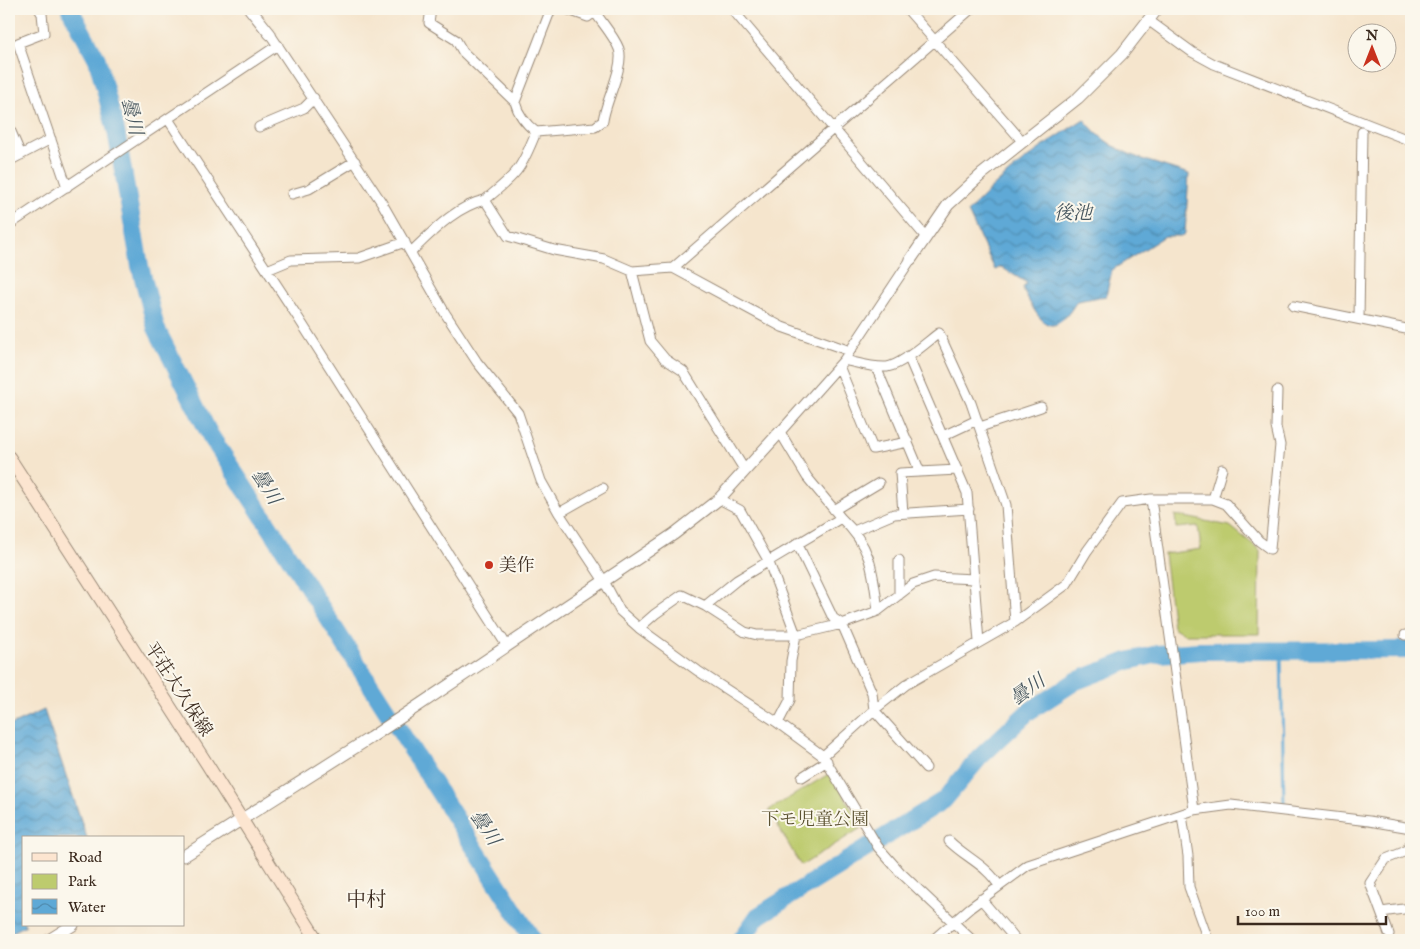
<svg xmlns="http://www.w3.org/2000/svg" width="1420" height="949" font-family="'IM FELL English','Noto Serif JP',serif">
	<style>
		.green { fill: #bdcb6e; stroke: #7c7a46 }
		.water { fill: url(#water-waves); stroke: #4c6a7a }
		.lines { fill: none; stroke-linecap: round; stroke-linejoin: round }
		.stream { stroke: #5ea9d6; stroke-width: 3 }
		.river { stroke: #5ea9d6; stroke-width: 18 }
		.minor-casing { stroke: #988876; stroke-width: 11 }
		.tertiary-casing { stroke: #988876; stroke-width: 13 }
		.secondary-casing { stroke: #988876; stroke-width: 14 }
		.minor { stroke: #fff; stroke-width: 9 }
		.tertiary { stroke: #fff; stroke-width: 11 }
		.secondary { stroke: #fce5d0; stroke-width: 12 }
		.poi-dot { fill: #c8321e; stroke: #fbf7ec; stroke-width: 2 }
		.labels { text-anchor: middle; stroke-width: 4; stroke-linejoin: round; paint-order: stroke }
		.poi-label { font-size: 18px; fill: #3b2a1e; stroke: #fbf7ec; text-anchor: start }
		.street-label { font-size: 18px; fill: #3b2a1e; stroke: #fbf7ec }
		.park-label { font-size: 18px; fill: #5c5232; stroke: #fbf7ec }
		.water-label { font-size: 19px; font-style: italic; fill: #47565e; stroke: #fbf7ec }
		.quarter-label { font-size: 20px; fill: #3b2a1e; stroke: #fbf7ec }
	</style>
	<defs>
		<pattern id="water-waves" width="16" height="10" patternUnits="userSpaceOnUse" patternTransform="scale(1.25)"><rect width="16" height="10" fill="#5ea9d6"/><path d="M0 5q4-4 8 0t8 0" fill="none" stroke="#4f8aad"/></pattern>
	</defs>
	<rect width="100%" height="100%" fill="#fbf7ec"/>
	<filter id="ink" filterUnits="userSpaceOnUse"><feTurbulence type="fractalNoise" baseFrequency=".02" numOctaves="2"/><feDisplacementMap in="SourceGraphic" scale="10" xChannelSelector="R" yChannelSelector="G"/><feConvolveMatrix kernelMatrix="1 2 1 2 8 2 1 2 1" color-interpolation-filters="sRGB"/></filter>
	<filter id="wash" filterUnits="userSpaceOnUse"><feTurbulence type="fractalNoise" baseFrequency=".0096" numOctaves="4" result="noise"/><feDisplacementMap in="SourceGraphic" scale="20" xChannelSelector="R" yChannelSelector="G"/><feGaussianBlur stdDeviation="1.12" result="paint"/><feColorMatrix in="noise" values="0 0 0 0 0 0 0 0 0 0 0 0 0 0 0 0 0 1.4 0 .05"/><feComposite in="paint" operator="in"/></filter>
	<g filter="url(#wash)">
		<rect width="100%" height="100%" fill="#f5e5cd"/>
		<!-- green -->
		<path class="green" d="M1175,515L1230,526L1260,550L1259,634H1184L1173,627L1164,554L1201,549L1198,526L1176,528Z
			M832,772L861,828L801,866L769,810Z"/>
		<!-- water -->
		<path class="water" d="M1084,119C1111,155 1148,160 1189,174L1185,233L1182,236H1165L1112,270L1106,296L1077,301C1052,342 1042,325 1024,292L1023,288L1027,283L1001,267L995,270L968,212C1002,174 1042,146 1084,119Z
			M44,710L87,838H24V925H26L9,934V726Z"/>
		<g class="lines">
			<!-- stream -->
			<path class="stream" d="M1281,651L1284,805"/>
			<!-- river -->
			<path class="river" d="M70,9L97,59L116,131L140,266L156,328L210,435L277,538L533,940
				M741,940L758,916L944,800L979,758L1028,712L1076,681L1128,661L1158,654L1200,651L1411,650"/>
		</g>
	</g>
	<g filter="url(#ink)">
		<g class="lines">
			<!-- minor casing -->
			<g class="minor-casing">
				<path id="minor" d="M39,9L42,14L44,33L18,43L67,187
					M431,9L429,23L456,40L463,52L515,102C518,114 527,125 536,132L595,127L603,121C605,102 625,66 619,49C614,36 602,23 595,12
					M566,9L588,17L597,10
					M732,9L925,236
					M907,9L1023,142
					M1148,20L1192,52L1214,64L1411,141
					M270,34L382,203L445,313L477,362L518,413L541,481L559,513L604,581L620,611L639,628L698,671L778,723L823,756L878,847L900,872L972,940
					M515,102L551,9
					M168,119L299,319L507,646
					M9,127L21,155
					M259,127L304,108L314,98
					M9,161L51,139
					M292,194L309,189L355,161
					M485,200C517,174 521,170 536,132
					M9,225L278,45
					M411,252C432,232 456,206 485,200L508,236L554,250L604,259L632,271L673,268L782,327L850,351
					M673,268L971,9
					M267,270L291,260L359,258L405,242
					M632,271L650,341L665,359L683,371L744,469
					M1293,306L1411,330
					M1359,319L1362,132
					M908,356L967,493L979,642
					M844,360C858,363 873,368 887,367C902,365 927,342 939,333L971,403L1006,505L1015,622
					M839,366L873,449L908,442
					M876,367L920,472
					M980,427L1041,407
					M943,436L977,420
					M719,499L740,510L768,560L796,635L791,661L790,700L778,723
					M1151,499L1194,810
					M1213,499L1222,469
					M834,510L879,483
					M559,513L603,488
					M903,513L900,473L958,470
					M841,518C872,547 873,571 878,611
					M854,531L894,514L969,509
					M797,543L833,618L842,624L872,693L874,710L926,768
					M899,595V560
					M705,606L737,580L841,518L807,477L780,432L844,360L911,259
					M639,628L655,614L682,595L705,606L745,632L757,635H796L842,624L878,611L913,584L934,577L974,579
					M1405,635H1411
					M823,756L874,710L907,684L1015,622L1067,584L1087,551L1122,503L1151,499H1213L1226,504L1259,541L1270,549L1280,445L1276,427L1277,391
					M802,777L827,761
					M1182,815L1188,856L1189,887L1208,940
					M949,841C965,857 988,866 999,886
					M981,899L1016,940
					M1381,912L1411,908
					M1389,934L1370,883L1386,859L1406,851L1411,843
					M933,940L970,908L1028,865L1194,810L1231,805L1369,821L1411,828"/>
			</g>
			<!-- tertiary casing -->
			<g class="tertiary-casing">
				<path id="tertiary" d="M250,9L270,34
					M911,259L948,205L982,174L1078,98L1122,54L1157,9
					M184,856L370,738L674,534L719,499L780,432
					M49,940L73,925"/>
			</g>
			<!-- secondary casing -->
			<g class="secondary-casing">
				<path id="secondary" d="M9,457L207,764L317,940"/>
			</g>
			<!-- minor -->
			<use href="#minor" class="minor"/>
			<!-- tertiary -->
			<use href="#tertiary" class="tertiary"/>
			<!-- secondary -->
			<use href="#secondary" class="secondary"/>
		</g>
	</g>
	<!-- markers -->
	<circle class="poi-dot" cx="489" cy="565" r="5"/>
	<g class="labels">
		<!-- poi labels -->
		<g class="poi-label">
			<text x="499" y="571">美作</text>
		</g>
		<!-- street labels -->
		<g class="street-label">
			<text transform="translate(179 689) rotate(57)" y="6">平荘大久保線</text>
		</g>
		<!-- park labels -->
		<g class="park-label">
			<text x="815" y="825">下モ児童公園</text>
		</g>
		<!-- water labels -->
		<g class="water-label">
			<text transform="translate(133 116) rotate(77)" y="7">曇川</text>
			<text x="1073" y="219">後池</text>
			<text transform="translate(267 486) rotate(58)" y="7">曇川</text>
			<text transform="translate(1027 689) rotate(-36)" y="7">曇川</text>
			<text transform="translate(486 827) rotate(57)" y="7">曇川</text>
		</g>
		<!-- quarter labels -->
		<g class="quarter-label">
			<text x="366" y="906">中村</text>
		</g>
	</g>
	<!-- margin -->
	<rect width="1420" height="949" fill="none" stroke="#fbf7ec" stroke-width="30"/>
	<!-- legend -->
	<rect x="22" y="836" width="162" height="90" fill="#fbf7ec" stroke="#aea59a"/>
	<rect x="32" y="853" width="25" height="8" fill="#fce5d0" stroke="#aea59a"/>
	<text x="68" y="862" font-size="15" fill="#3b2a1e">Road</text>
	<rect x="32" y="874" width="25" height="15" fill="#bdcb6e" stroke="#aea59a"/>
	<text x="68" y="886" font-size="15" fill="#3b2a1e">Park</text>
	<rect x="32" y="899" width="25" height="15" fill="url(#water-waves)" stroke="#aea59a"/>
	<text x="68" y="912" font-size="15" fill="#3b2a1e">Water</text>
	<!-- north arrow -->
	<g transform="translate(1372 48)"><circle r="24" fill="#fbf7ec" stroke="#aea59a"/>
	<path d="M0-4L9 19L0 12L-9 19Z" fill="#c8321e"/>
	<text y="-8" font-size="14" font-weight="bold" text-anchor="middle" fill="#3b2a1e">N</text>
	</g>
	<!-- scale -->
	<path d="M1238 916v8h148v-8" fill="none" stroke="#3b2a1e" stroke-width="2.5"/>
	<text x="1245" y="916" font-size="15" fill="#3b2a1e" stroke="#fbf7ec" stroke-width="4" paint-order="stroke">100 m</text>
</svg>
